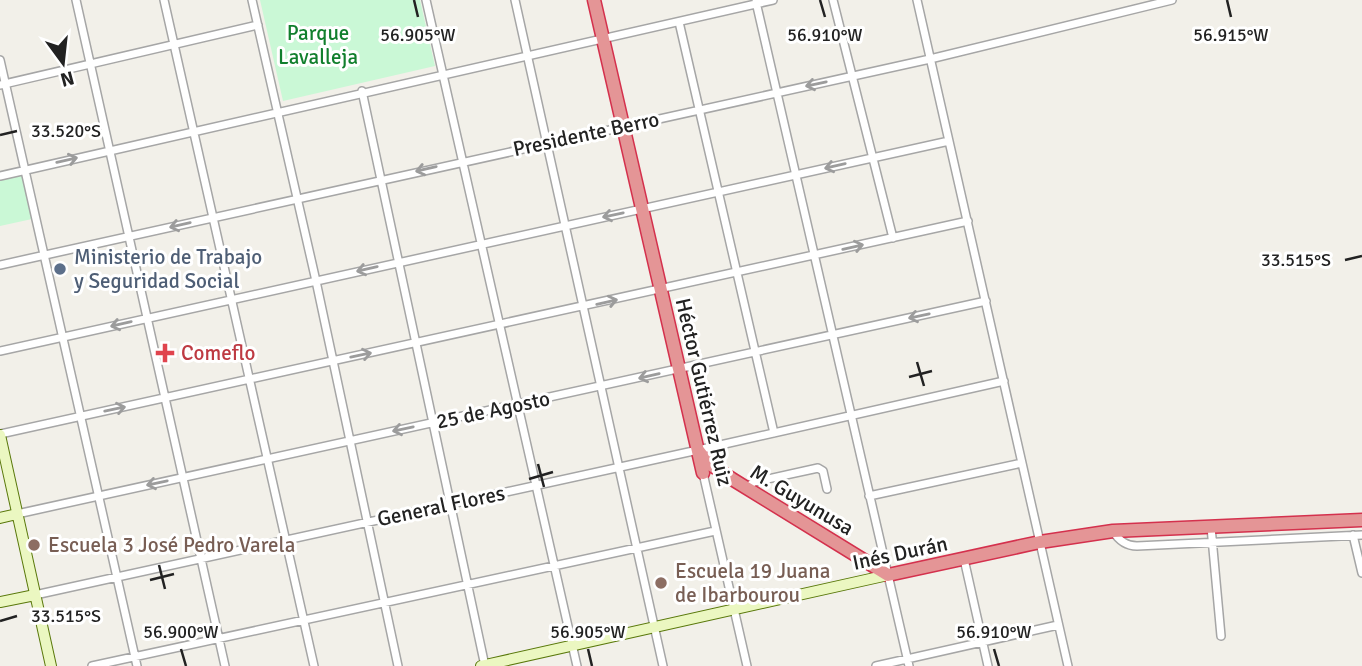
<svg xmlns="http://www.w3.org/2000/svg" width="1362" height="666" font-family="Signika,sans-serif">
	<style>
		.park { fill: #caf8d6 }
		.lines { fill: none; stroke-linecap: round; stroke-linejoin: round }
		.street-casing { stroke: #a6a6a6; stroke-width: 10 }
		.secondary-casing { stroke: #59780a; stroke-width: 12 }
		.highway-casing { stroke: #d4314d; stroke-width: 15 }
		.street { stroke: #fff; stroke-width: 7 }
		.secondary { stroke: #ebf7c1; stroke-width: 10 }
		.highway { stroke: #e49596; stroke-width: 12 }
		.oneway { stroke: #9c9c9c }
		.ticks { fill: none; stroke: #222; stroke-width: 2.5 }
		.service-dot { fill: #5c6f8a; stroke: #fff; stroke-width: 2.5 }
		.health-dot { fill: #e0444e; stroke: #fff; stroke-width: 2.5 }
		.education-dot { fill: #8d6e63; stroke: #fff; stroke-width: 2.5 }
		.labels { text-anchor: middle; stroke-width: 6; stroke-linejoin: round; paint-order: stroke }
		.park-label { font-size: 21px; fill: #117f2d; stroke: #fff }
		.street-label { font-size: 21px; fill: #222; stroke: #fff }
		.service-label { font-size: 21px; fill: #4e5e75; stroke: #fff; text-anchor: start }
		.health-label { font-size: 21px; fill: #be3a42; stroke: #fff; text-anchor: start }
		.education-label { font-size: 21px; fill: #785e54; stroke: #fff; text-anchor: start }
		.ticks-label { font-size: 18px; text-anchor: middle; fill: #222; stroke: #fff; stroke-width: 6; stroke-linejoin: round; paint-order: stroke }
	</style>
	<rect width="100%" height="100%" fill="#f2f0e9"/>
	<!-- park -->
	<path class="park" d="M260,0H420L435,66L283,101Z
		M22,173L32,219L0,226V178Z"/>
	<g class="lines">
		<!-- street casing -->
		<g class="street-casing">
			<path id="street" d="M76,0L225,666
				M164,0L314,666
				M252,0L316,281L398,666
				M426,0L577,666
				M515,0L663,666
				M833,0L893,238
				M917,0L1068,666
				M756,2L909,666
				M679,22L774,433
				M0,60L137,666
				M0,85L258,25
				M362,91L485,666
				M0,176L773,0
				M0,265L930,59L1172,0
				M0,351L949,141
				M0,434L968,221
				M703,473L747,666
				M747,487L754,482L818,468L823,471L827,489
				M869,496L1022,463
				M17,514L986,301
				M1211,527L1221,636
				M1113,531C1119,541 1126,546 1137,546L1362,535
				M1353,535L1362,573
				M964,559L988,666
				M35,595L698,450L1004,381
				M92,666L715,531
				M876,666L1058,625"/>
		</g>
		<!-- secondary casing -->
		<g class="secondary-casing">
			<path id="secondary" d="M0,435L51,666
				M0,518L17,514
				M0,602L35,595
				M481,666L888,575"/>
		</g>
		<!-- highway casing -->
		<g class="highway-casing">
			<path id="highway" d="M594,0L703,473
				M698,450L707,462L732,479L888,575L1040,542L1113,531L1362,520"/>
		</g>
		<!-- street -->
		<use href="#street" class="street"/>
		<!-- secondary -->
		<use href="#secondary" class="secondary"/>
		<!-- highway -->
		<use href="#highway" class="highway"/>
	</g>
	<!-- one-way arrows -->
	<defs><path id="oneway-shaft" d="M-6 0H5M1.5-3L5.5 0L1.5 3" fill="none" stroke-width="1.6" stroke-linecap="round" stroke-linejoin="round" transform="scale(1.75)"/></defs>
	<g class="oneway">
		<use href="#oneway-shaft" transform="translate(816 84) rotate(168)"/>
		<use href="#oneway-shaft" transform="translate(67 160) rotate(-13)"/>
		<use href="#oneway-shaft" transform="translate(835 166) rotate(167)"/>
		<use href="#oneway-shaft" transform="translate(426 169) rotate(167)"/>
		<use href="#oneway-shaft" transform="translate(613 215) rotate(168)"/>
		<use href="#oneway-shaft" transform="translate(180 225) rotate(167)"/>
		<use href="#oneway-shaft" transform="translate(853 247) rotate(-13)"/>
		<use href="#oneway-shaft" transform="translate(367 269) rotate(167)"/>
		<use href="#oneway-shaft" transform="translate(607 302) rotate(-13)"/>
		<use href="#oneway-shaft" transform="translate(919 316) rotate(168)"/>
		<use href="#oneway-shaft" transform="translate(121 324) rotate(167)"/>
		<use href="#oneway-shaft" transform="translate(361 355) rotate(-12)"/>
		<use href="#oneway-shaft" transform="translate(649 376) rotate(167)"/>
		<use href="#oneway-shaft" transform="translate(115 409) rotate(-12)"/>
		<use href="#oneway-shaft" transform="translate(403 429) rotate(168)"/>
		<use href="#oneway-shaft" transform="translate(157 483) rotate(168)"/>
	</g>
	<!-- ticks -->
	<path class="ticks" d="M414,0L418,17M820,0L825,17M1227,0L1231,17M0,135L17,131M1345,260L1362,256M917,362L924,386M909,377L932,371M538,464L544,487M529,479L553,472M159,565L165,589M150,580L174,574M0,621L17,616M181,649L186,666M588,649L592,666M994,649L999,666"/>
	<!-- markers -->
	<circle class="service-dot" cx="60" cy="269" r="7"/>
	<path class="health-dot" d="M161.5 342.5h7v7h7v7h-7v7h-7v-7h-7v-7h7z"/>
	<g class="education-dot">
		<circle cx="34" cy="545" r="7"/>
		<circle cx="661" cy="583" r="7"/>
	</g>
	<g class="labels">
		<!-- park labels -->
		<g class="park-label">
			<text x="318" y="40">Parque<tspan x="318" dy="24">Lavalleja</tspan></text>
		</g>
		<!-- street labels -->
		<g class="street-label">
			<text transform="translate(586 134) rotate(-12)" y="7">Presidente Berro</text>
			<text transform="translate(704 392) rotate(77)" y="7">Héctor Gutiérrez Ruiz</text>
			<text transform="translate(493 410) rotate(-12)" y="7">25 de Agosto</text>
			<text transform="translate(802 500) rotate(31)" y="7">M. Guyunusa</text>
			<text transform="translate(441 506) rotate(-12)" y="7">General Flores</text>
			<text transform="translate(900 553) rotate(-12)" y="7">Inés Durán</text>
		</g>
		<!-- service labels -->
		<g class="service-label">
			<text x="74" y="264">Ministerio de Trabajo<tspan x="74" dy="24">y Seguridad Social</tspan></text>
		</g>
		<!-- health labels -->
		<g class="health-label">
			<text x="181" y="360">Comeflo</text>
		</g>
		<!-- education labels -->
		<g class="education-label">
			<text x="48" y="552">Escuela 3 José Pedro Varela</text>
			<text x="675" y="578">Escuela 19 Juana<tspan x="675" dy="24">de Ibarbourou</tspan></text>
		</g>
	</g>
	<g class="ticks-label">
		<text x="418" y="41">56.905°W</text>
		<text x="825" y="41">56.910°W</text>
		<text x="1231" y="41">56.915°W</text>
		<text x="66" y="137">33.520°S</text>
		<text x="1296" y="266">33.515°S</text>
		<text x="66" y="622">33.515°S</text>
		<text x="181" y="638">56.900°W</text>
		<text x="588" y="638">56.905°W</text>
		<text x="994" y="638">56.910°W</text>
	</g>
	<!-- north arrow -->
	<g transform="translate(63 63) rotate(165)" stroke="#ffffff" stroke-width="5" paint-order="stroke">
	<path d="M0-5L12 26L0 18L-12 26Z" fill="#222222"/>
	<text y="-10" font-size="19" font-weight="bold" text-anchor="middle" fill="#222222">N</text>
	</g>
</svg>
